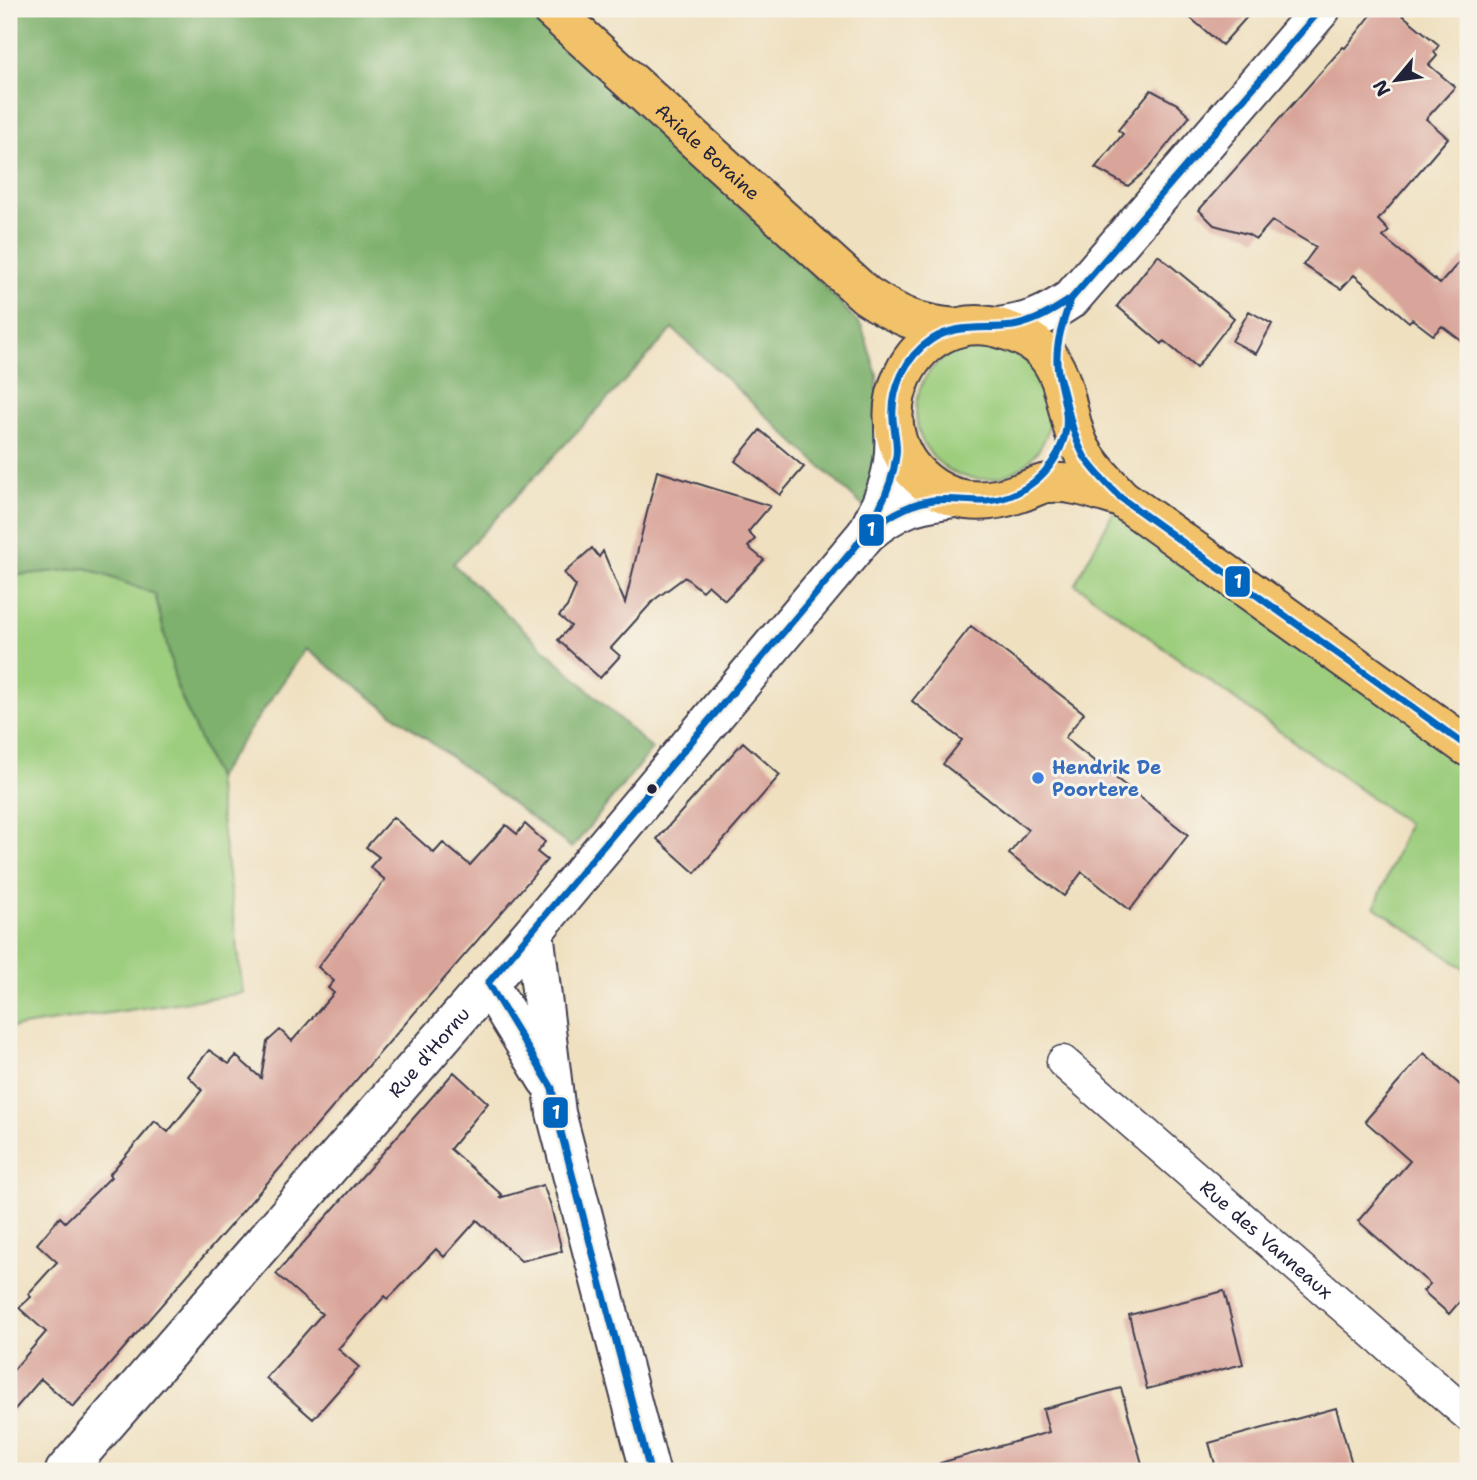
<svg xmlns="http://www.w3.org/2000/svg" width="1477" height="1480" font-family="'Shantell Sans',sans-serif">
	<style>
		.green { fill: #9dce7e; stroke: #60785c; stroke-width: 2 }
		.forest { fill: #7eb16d; stroke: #506a54; stroke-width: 2 }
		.building { fill: #d9a49a }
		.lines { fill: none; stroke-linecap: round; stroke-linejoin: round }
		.minor-casing { stroke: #413e4f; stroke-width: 35 }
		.tertiary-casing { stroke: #413e4f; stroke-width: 42 }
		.primary-casing { stroke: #413e4f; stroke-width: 42 }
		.minor { stroke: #fff; stroke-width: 32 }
		.tertiary { stroke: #fff; stroke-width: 38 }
		.primary { stroke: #f2c26a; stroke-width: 38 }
		.bus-1-casing { stroke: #f7f3e8; stroke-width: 12 }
		.bus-1 { stroke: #0065bd; stroke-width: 7 }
		.shop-dot { fill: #3f7fe0; stroke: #f7f3e8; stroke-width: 2.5 }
		.bus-dot { fill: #22223b; stroke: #f7f3e8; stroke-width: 2.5 }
		.labels { text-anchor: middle; stroke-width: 6; stroke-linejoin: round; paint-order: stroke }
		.street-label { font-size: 19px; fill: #22223b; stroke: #f7f3e8 }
		.shop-label { font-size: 19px; font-weight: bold; fill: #366cbe; stroke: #f7f3e8; text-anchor: start }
		.line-badge { stroke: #f7f3e8; stroke-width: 2.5 }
		.badge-label { font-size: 19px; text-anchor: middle; font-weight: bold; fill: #fff }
	</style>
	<rect width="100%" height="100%" fill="#f7f3e8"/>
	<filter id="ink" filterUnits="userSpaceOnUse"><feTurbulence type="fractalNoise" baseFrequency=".0143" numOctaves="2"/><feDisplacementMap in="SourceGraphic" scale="14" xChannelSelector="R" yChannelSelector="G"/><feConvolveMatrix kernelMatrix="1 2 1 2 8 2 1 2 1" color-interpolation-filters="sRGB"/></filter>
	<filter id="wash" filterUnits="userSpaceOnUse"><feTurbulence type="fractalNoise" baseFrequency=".00686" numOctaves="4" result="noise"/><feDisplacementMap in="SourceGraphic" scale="28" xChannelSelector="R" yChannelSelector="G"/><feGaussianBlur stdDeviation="1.57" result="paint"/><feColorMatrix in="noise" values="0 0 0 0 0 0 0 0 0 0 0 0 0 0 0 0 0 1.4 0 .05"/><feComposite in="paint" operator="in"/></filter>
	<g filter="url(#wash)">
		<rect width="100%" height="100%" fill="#efe0c0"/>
		<!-- green -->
		<path class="green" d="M916 412a67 67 0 1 1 134 0a67 67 0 1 1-134 0Z
			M1121,498L1468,748V971L1375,907L1408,824L1075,584Z
			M86,568L155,594L177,687L216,778L243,993L9,1028V576Z"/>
		<!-- forest -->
		<path class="forest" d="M9,9H528L822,283L862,327L877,375V450L865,508L673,329L453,564L652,749L572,848L306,649L216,778L177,687L155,594L86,568L9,576Z"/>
		<g id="blocks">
			<!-- building -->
			<path class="building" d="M1180,9H1254L1222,45Z
				M1376,9H1395L1439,45L1434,52L1437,56L1429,65L1455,87L1426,119L1448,138L1378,220L1389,231L1383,237L1440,284L1468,252V346L1442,326L1433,335L1412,319L1409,322L1354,275L1341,289L1303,265L1316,247L1272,221L1256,239L1247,234L1214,225L1199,210L1343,47L1345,48Z
				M1151,90L1177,104L1190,116L1148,169L1128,186L1095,168L1123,134L1118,130Z
				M1158,255L1234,318L1196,368L1164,341L1162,344L1117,306Z
				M1249,311L1272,324L1256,354L1232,341Z
				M760,430L804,467L780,495L735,461Z
				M657,471L770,506L748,532L755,539L748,547L764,560L725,600L708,585L702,591L685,577L654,600L611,648L620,656L600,678L558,640L571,626L559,616L567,607L576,586L564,573L592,548L599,557L603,551L625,603Z
				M971,626L1084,713L1065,738L1188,835L1130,910L1082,872L1064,896L1009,854L1028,830L943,764L962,740L912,701Z
				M743,742L780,775L695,873L657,839Z
				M393,817L434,853L443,843L470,865L506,825L517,834L525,824L545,842L537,852L547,860L73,1407L41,1379L9,1416V1375L46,1332L19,1308L31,1297L28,1294L57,1262L37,1244L60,1217L65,1222L111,1177L109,1175L155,1121L168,1132L202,1090L188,1076L209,1050L229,1064L236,1056L261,1078L267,1042L280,1030L292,1041L334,993L328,988L334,981L318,967L385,880L370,867L379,857L366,847Z
				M1424,1053L1468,1092V1292L1449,1314L1423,1291L1430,1284L1358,1221L1410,1161L1365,1121Z
				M454,1072L488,1103L450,1149L502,1195L499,1198L543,1185L550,1203L562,1251L521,1261L477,1220L444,1257L436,1249L398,1289L388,1299L385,1296L338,1349L359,1367L313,1419L266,1378L322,1314L276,1274Z
				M1224,1291L1243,1364L1147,1389L1129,1315Z
				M1121,1388L1144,1471H941L940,1463L1049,1432L1043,1409Z
				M1336,1408L1354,1471H1217L1209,1443Z"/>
		</g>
	</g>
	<g filter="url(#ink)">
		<use href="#blocks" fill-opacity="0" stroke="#413e4f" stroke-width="2"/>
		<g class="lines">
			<!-- minor casing -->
			<g class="minor-casing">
				<g id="minor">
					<path id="s1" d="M1063,1062L1468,1415"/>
				</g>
			</g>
			<!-- tertiary casing -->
			<g class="tertiary-casing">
				<g id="tertiary">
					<path d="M998,327C1031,322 1044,317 1071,299L1321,9"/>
					<path d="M867,533C885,498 897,470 894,430"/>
					<path d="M534,931L556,1113L650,1471"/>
					<path d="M488,983L547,1080"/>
					<path id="s2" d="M65,1471L534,931L867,533C899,507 915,503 955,498"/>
				</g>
			</g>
			<!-- primary casing -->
			<g class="primary-casing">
				<g id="primary">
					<path id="s3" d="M551,9L866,295C898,316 918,325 957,328"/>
					<path d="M1121,498C1098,491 1074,481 1049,483C1040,483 1029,490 1019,493C991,503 960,505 933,487C848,431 913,296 1008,331C1021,335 1034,342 1044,352C1068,378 1065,414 1079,445C1089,466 1106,481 1121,498L1468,747"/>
				</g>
			</g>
			<!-- minor -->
			<use href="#minor" class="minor"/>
			<!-- tertiary -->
			<use href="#tertiary" class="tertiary"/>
			<!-- primary -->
			<use href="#primary" class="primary"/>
			<!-- bus-1 casing -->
			<g class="bus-1-casing">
				<path id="bus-1" d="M1059,376C1067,402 1071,432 1084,456C1094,472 1108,485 1121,498L1468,747
					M848,556C870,529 892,491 896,456C898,444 894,431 893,419C891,389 905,357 931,340C957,323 984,330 1013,326C1035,322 1053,311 1071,299L1321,9
					M650,1471L556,1113L552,1088L488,983L867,533C885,519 905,505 928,501C948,497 968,502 987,501C1022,498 1052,473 1063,441C1073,413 1058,389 1057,362C1056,340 1064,319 1071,299"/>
			</g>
			<!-- bus-1 -->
			<use href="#bus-1" class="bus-1"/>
		</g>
	</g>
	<!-- markers -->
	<circle class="shop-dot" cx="1038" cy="778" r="7"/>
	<circle class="bus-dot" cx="652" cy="789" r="6"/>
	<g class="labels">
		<!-- street labels -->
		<g class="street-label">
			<text dy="7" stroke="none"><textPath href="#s3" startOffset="212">Axiale Boraine</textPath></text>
			<text dy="7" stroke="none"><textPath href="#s2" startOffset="555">Rue d'Hornu</textPath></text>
			<text dy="7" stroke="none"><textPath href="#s1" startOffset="270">Rue des Vanneaux</textPath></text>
		</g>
		<!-- shop labels -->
		<g class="shop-label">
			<text x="1052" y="774">Hendrik De<tspan x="1052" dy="22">Poortere</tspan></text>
		</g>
	</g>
	<g class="line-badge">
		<rect x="858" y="513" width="27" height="34" rx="7" fill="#0065bd"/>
		<rect x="1224" y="565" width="27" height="33" rx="7" fill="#0065bd"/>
		<rect x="542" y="1096" width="27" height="33" rx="7" fill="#0065bd"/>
	</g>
	<g class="badge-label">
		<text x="871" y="536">1</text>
		<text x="1238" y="588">1</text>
		<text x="556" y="1119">1</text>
	</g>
	<!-- margin -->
	<rect width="1477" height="1480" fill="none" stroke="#f7f3e8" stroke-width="35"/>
	<!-- north arrow -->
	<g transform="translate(1396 80) rotate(241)" stroke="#f7f3e8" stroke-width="5" paint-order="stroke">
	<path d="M0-5L12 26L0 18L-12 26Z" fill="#22223b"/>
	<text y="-10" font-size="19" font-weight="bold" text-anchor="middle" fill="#22223b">N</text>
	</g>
</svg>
